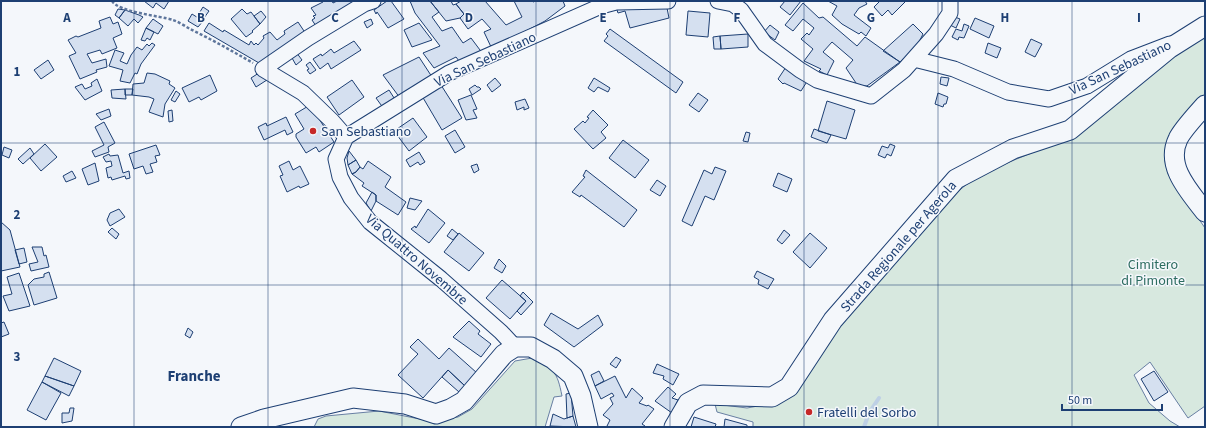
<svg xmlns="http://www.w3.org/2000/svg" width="1206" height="428" font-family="'Source Sans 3',sans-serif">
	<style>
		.green { fill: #d7e8df; stroke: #687fa3 }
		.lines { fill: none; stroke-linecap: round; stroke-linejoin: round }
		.stream { stroke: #bed0e5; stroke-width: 4 }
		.building { fill: #d5e0f0; stroke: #1d3f73 }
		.minor-casing { stroke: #1d3f73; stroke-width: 17 }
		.major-casing { stroke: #1d3f73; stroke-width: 21 }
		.path { stroke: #5e769c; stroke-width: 2.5; stroke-dasharray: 3 2; stroke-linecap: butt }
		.minor { stroke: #f4f7fb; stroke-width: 15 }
		.major { stroke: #f4f7fb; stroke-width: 19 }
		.grid { fill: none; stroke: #1d3f73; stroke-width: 1; stroke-opacity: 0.55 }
		.poi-dot { fill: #c62828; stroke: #f4f7fb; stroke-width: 1.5 }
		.labels { text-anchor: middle; stroke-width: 3; stroke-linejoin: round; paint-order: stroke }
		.street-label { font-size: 14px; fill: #1d3f73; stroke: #f4f7fb }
		.poi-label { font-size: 14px; fill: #1d3f73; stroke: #f4f7fb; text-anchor: start }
		.park-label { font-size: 14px; fill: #2c6c60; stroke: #f4f7fb }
		.neighbourhood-label { font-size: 15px; font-weight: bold; fill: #1d3f73; stroke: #f4f7fb }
		.grid-label { font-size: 13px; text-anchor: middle; font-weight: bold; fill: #1d3f73; stroke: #f4f7fb; stroke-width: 3; stroke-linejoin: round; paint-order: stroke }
	</style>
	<rect width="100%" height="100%" fill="#f4f7fb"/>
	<!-- green -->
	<path class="green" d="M1205,30V97L1167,154L1168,174L1205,228V406L1188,418L1150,362L1134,375L1149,403L1170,421L1180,427H753V422L717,412L715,404L747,408L769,404L836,325L957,192L980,174L1068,138Z
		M532,358C554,369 557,371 562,396L554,397L545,427H314L318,419L326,416L379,411L430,421L458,417L472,409L515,361Z"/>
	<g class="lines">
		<!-- stream -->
		<path class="stream" d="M864,427L869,413L879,398"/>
	</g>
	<!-- building -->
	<path class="building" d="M144,1H169L164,9L156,3L153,8Z
		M322,1H332L333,3L337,1H359L318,29L312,20L315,18L313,16L316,15L311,8L323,2Z
		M387,1H391L404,19L388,28L377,12L376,14L374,10Z
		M410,1H430L439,12L432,17L442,31L452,27L463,43L471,38L483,54L462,65L456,57L434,68L423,53L440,46L415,13Z
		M430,1H451L453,5L456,4L464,14L460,18L446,21Z
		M461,1H485L506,25L522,17L514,1H533V2L536,1H563L565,6L545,21L492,49L484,32L491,29L482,19L468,29L460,18L464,14L456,4Z
		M785,1H801L790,15L780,7Z
		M828,1H865L867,4L859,8L854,15L871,28L866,36L861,32L859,34L842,24L832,15L837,6Z
		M880,1H906L892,15L888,10L882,16L874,7Z
		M803,3L819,18L823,17L857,46L865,37L900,62L867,86H858L846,68L853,60L832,42L823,52L834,61L827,75L819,71L821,69L804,61L813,49L801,39L807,33L809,35L814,28L803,19L793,31L785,25Z
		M615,4L667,8L669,18L630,28L625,11L618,13Z
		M203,7L209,11L204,18L198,15Z
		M118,9L125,10L119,18L115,15Z
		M242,9L247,14L251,12L260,24L252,31L253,32L246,37L231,19Z
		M125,10L139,15L143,17L138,23L134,19L128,26L119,18Z
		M261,11L266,17L260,24L254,16Z
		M688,11L710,13L708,37L686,35Z
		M192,14L203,21L198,27L188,21Z
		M950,15L960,19L956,28L946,23Z
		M110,17L113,24L118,22L122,34L113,38L117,48L102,54L100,50L87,54L92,63L106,59L107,67L96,70L97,72L80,79L69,56L76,53L68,40L76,36L78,37L101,28L99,21Z
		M975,18L994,26L989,38L970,29Z
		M153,19L163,26L158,34L146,28Z
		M371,19L373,24L367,28L364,22Z
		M298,22L306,34L259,63L204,31L209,23L223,32L224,30L249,45L251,41L254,45L256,43L258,45L264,38L263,36L270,32L277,40L285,34L284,31Z
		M419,23L432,40L412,47L404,30Z
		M913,24L923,34L918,44L900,62L883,51Z
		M964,24L969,26L964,38L959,37L958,40L952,37L956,29L962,31Z
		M770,25L779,32L775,40L764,32Z
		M146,28L154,32L150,40L147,38L145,41L141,40Z
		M610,29L683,82L676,93L604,41L608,36L606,34Z
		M748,34V47L721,49L720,36Z
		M720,36L721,49H714L713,37Z
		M1031,39L1042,44L1035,57L1025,52Z
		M354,41L361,50L331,69L328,63L320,69L313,59L321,54L322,56L331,49L334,53Z
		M152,43L155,45L141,64L137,74L135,73L130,83L120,81L123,70L109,66L115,50L124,53L120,61L127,64L131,55L137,47L142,50L147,44L149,46Z
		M988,43L1001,48L997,58L985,53Z
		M296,52L302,60L296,65L292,58Z
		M419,57L434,80L400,98L383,75Z
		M48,60L54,70L41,79L34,70Z
		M310,62L316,70L310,74L307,70L309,69L306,65Z
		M786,67L808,80L801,91L784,83L783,84L778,79Z
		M262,71L270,78L256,87L251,78Z
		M147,73L155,74L170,81L169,84L175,88L165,104L163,117L149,112L154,99L149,97L132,95L133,84L144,83Z
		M210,75L217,91L201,100L199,97L189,102L182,88Z
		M941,77L949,78L947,86L940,84Z
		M495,78L501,85L492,92L487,85Z
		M594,78L610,88L608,92L598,87L594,92L588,88Z
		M97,79L102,91L85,100L75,87L82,84L85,89L92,86L91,83Z
		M352,80L364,97L339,115L327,97Z
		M441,85L462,118L442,130L422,96Z
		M475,85L477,87H479L481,89L472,95L469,89Z
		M125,89L126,99L112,98L111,90Z
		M125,89H133L132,95H125Z
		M389,90L396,101L384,109L376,98Z
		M176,91L180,94L175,102L171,100Z
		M698,93L708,100L699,112L689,105Z
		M938,93L948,97L946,104H944L943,107L935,104Z
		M471,95L477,109L473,110L477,118L466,120L458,100Z
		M525,99L529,108L524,110V107L517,110L515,102Z
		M827,101L855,110L846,139L818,131Z
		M310,105L334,142L319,152L316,147L306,153L296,137V134L304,129L295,114Z
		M109,109L111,116L101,120L96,114Z
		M172,110L173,121L169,122L168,111Z
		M593,110L608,125L601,132L606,138L593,149L574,129L583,121L585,123L589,118L587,117Z
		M286,117L293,132L287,135L285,130L264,140L258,127L266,123L267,126Z
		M413,118L427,137L409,151L394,131Z
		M104,122L115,143L108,147L109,152L95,157L92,151L104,145L95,127Z
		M814,129L831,135L827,143L811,137Z
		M455,130L465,147L455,153L445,136Z
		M746,132L750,133L748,142L743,141Z
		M623,140L649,160L635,178L609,158Z
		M45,144L57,157L41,171L30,158Z
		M890,144L895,146L891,156L887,154L885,158L878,155L882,146L888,148Z
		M156,145L160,155L155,156L157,162L150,164L153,172L146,174L143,166L134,169L129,154Z
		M4,147L12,150L9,158L2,155Z
		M30,148L34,154L23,164L18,159Z
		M349,151L356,160L348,165L347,158Z
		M419,152L425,162L420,165L418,162L410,167L406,160Z
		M109,154L110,156L118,155L123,173L129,171L130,178L126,179L125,176L112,180L111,177L108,178L106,168L112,166L111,161L106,162L103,157Z
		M356,160L360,167L356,172L352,174L348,165Z
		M289,161L293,170L300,166L309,184L300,188L299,186L287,192L280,176L283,175L279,166Z
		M368,161L391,177L385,187L406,202L398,215L376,201V195L362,186L364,183L352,174L356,172L360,167L363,169Z
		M95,163L99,181L88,185L82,169Z
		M477,164L479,170L474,173L471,166Z
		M715,167L726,171L714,200L705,196L692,226L682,221L704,170L712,174Z
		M586,170L637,210L624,227L581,195L580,197L572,192L585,177L583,176Z
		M72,171L76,178L66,182L63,176Z
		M778,173L792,179L787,192L773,186Z
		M657,180L666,186L660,196L650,190Z
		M372,192L376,195V201L371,211L366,203Z
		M410,198L422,201L415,210L407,208Z
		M119,209L125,217L110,226L107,220L110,213Z
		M428,209L445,223L429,243L411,229L415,226L416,228Z
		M1,222L10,230L20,267L1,271Z
		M112,228L119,234L116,239L108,232Z
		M452,229L458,234L453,240L447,236Z
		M784,230L790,235L782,244L777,240Z
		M459,233L484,253L469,271L444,252Z
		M810,233L827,248L810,268L793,252Z
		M32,247H42L44,256L46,255L49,267L31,271L29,264L38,262Z
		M24,248L27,262L19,264L15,250Z
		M499,259L506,266L502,273L494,268Z
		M757,271L774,279L768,289L758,284L759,280L754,277Z
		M49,272L57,298L34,305L28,285L34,279L44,277V274Z
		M19,273L30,306L9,311L3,296L12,294L7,277Z
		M502,280L526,301L510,319L486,298Z
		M523,292L533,302L521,315L517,311L526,301L520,296Z
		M551,313L578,329L598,315L603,325L574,347L544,325Z
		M469,321L480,331L478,334L491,344L481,357L453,337Z
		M4,322L9,334L1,337V323Z
		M188,328L193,332L190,338L185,335Z
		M418,339L439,359L449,348L477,373L465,386L448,370L423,398L398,375L418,354L410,347Z
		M616,357L621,360L616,368L610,364Z
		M54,358L81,371L74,386L45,376Z
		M657,364L679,374L673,385L663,379L664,376L653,373Z
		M448,370L465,386L459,392L442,377Z
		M599,371L604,381L595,386L591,375Z
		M1154,371L1168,392L1154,401L1141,379Z
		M45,376L74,386L69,396L42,382Z
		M615,376L626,398L632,388L643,398L639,403L647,406L648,405L654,409L642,424L645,426L644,427H609L607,426L610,420L603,415L613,404L610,398L614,396L612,393L601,399L595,386Z
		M42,382L61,393L46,420L27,410Z
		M668,387L676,394L672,398L678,400L672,413L655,401Z
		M571,393L573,416L567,418L566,394Z
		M70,408H74L72,421L62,423V413H69Z
		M553,414L564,419L573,416L576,427L550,426Z
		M694,417L716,424L715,427H691Z
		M725,419L747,425V427H724Z"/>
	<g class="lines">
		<!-- minor casing -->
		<g class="minor-casing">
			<path id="minor" d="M718,1L733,4L741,10L765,44L800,70L817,80L871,96L904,70L936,34L950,13V1
				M914,59L954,69L1008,92L1049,99L1087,86L1131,59L1170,44
				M346,137L449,73L601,6L616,2L668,1
				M346,137L336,159L340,177L351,198L370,222L441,279L501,332L515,347
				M346,137L332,121L303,93L263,69L308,38L364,4L373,1"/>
		</g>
		<!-- major casing -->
		<g class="major-casing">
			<path id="major" d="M1205,105C1198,113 1182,130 1178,139C1165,166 1189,191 1205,212
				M241,427L264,419L353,398L405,404L436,414L450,409L464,401L504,354L515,347H531L553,359L573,376L581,396L588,427
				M674,427L688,403L703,395L772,397L789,387L833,320L956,179L1013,149L1070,130L1170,48L1205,26"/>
		</g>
		<!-- path -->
		<path class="path" d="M112,1C118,12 161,16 173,20C179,22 185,26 190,29C211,39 232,51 253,63"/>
		<!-- minor -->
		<use href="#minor" class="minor"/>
		<!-- major -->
		<use href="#major" class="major"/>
	</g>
	<!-- grid -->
	<path class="grid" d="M134,1V427M268,1V427M402,1V427M536,1V427M670,1V427M804,1V427M938,1V427M1072,1V427M1,143H1205M1,285H1205"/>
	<!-- markers -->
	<g class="poi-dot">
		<circle cx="313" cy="131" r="4"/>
		<circle cx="809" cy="412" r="4"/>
	</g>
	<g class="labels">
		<!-- street labels -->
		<g class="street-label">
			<text transform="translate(485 59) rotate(-25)" y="5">Via San Sebastiano</text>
			<text transform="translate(1120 67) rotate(-25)" y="5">Via San Sebastiano</text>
			<text transform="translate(898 246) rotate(-49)" y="5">Strada Regionale per Agerola</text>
			<text transform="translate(417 259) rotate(41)" y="5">Via Quattro Novembre</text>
		</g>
		<!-- poi labels -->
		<g class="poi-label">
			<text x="321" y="136">San Sebastiano</text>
			<text x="817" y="417">Fratelli del Sorbo</text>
		</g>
		<!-- park labels -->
		<g class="park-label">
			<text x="1153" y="269">Cimitero<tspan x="1153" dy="16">di Pimonte</tspan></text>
		</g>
		<!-- neighbourhood labels -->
		<g class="neighbourhood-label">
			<text x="194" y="381">Franche</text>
		</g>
	</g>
	<g class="grid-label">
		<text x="67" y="22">A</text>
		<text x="201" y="22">B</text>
		<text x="335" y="22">C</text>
		<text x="469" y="22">D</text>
		<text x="603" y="22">E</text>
		<text x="737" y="22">F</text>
		<text x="871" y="22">G</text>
		<text x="1005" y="22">H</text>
		<text x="1139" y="22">I</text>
		<text x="17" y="76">1</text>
		<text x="17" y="219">2</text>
		<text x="17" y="361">3</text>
	</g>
	<!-- border -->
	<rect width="1206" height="428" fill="none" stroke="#1d3f73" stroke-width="4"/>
	<!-- scale -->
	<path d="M1062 404v6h100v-6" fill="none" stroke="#1d3f73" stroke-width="2"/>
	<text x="1068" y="404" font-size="12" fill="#1d3f73" stroke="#f4f7fb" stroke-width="3" paint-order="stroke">50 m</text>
</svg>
